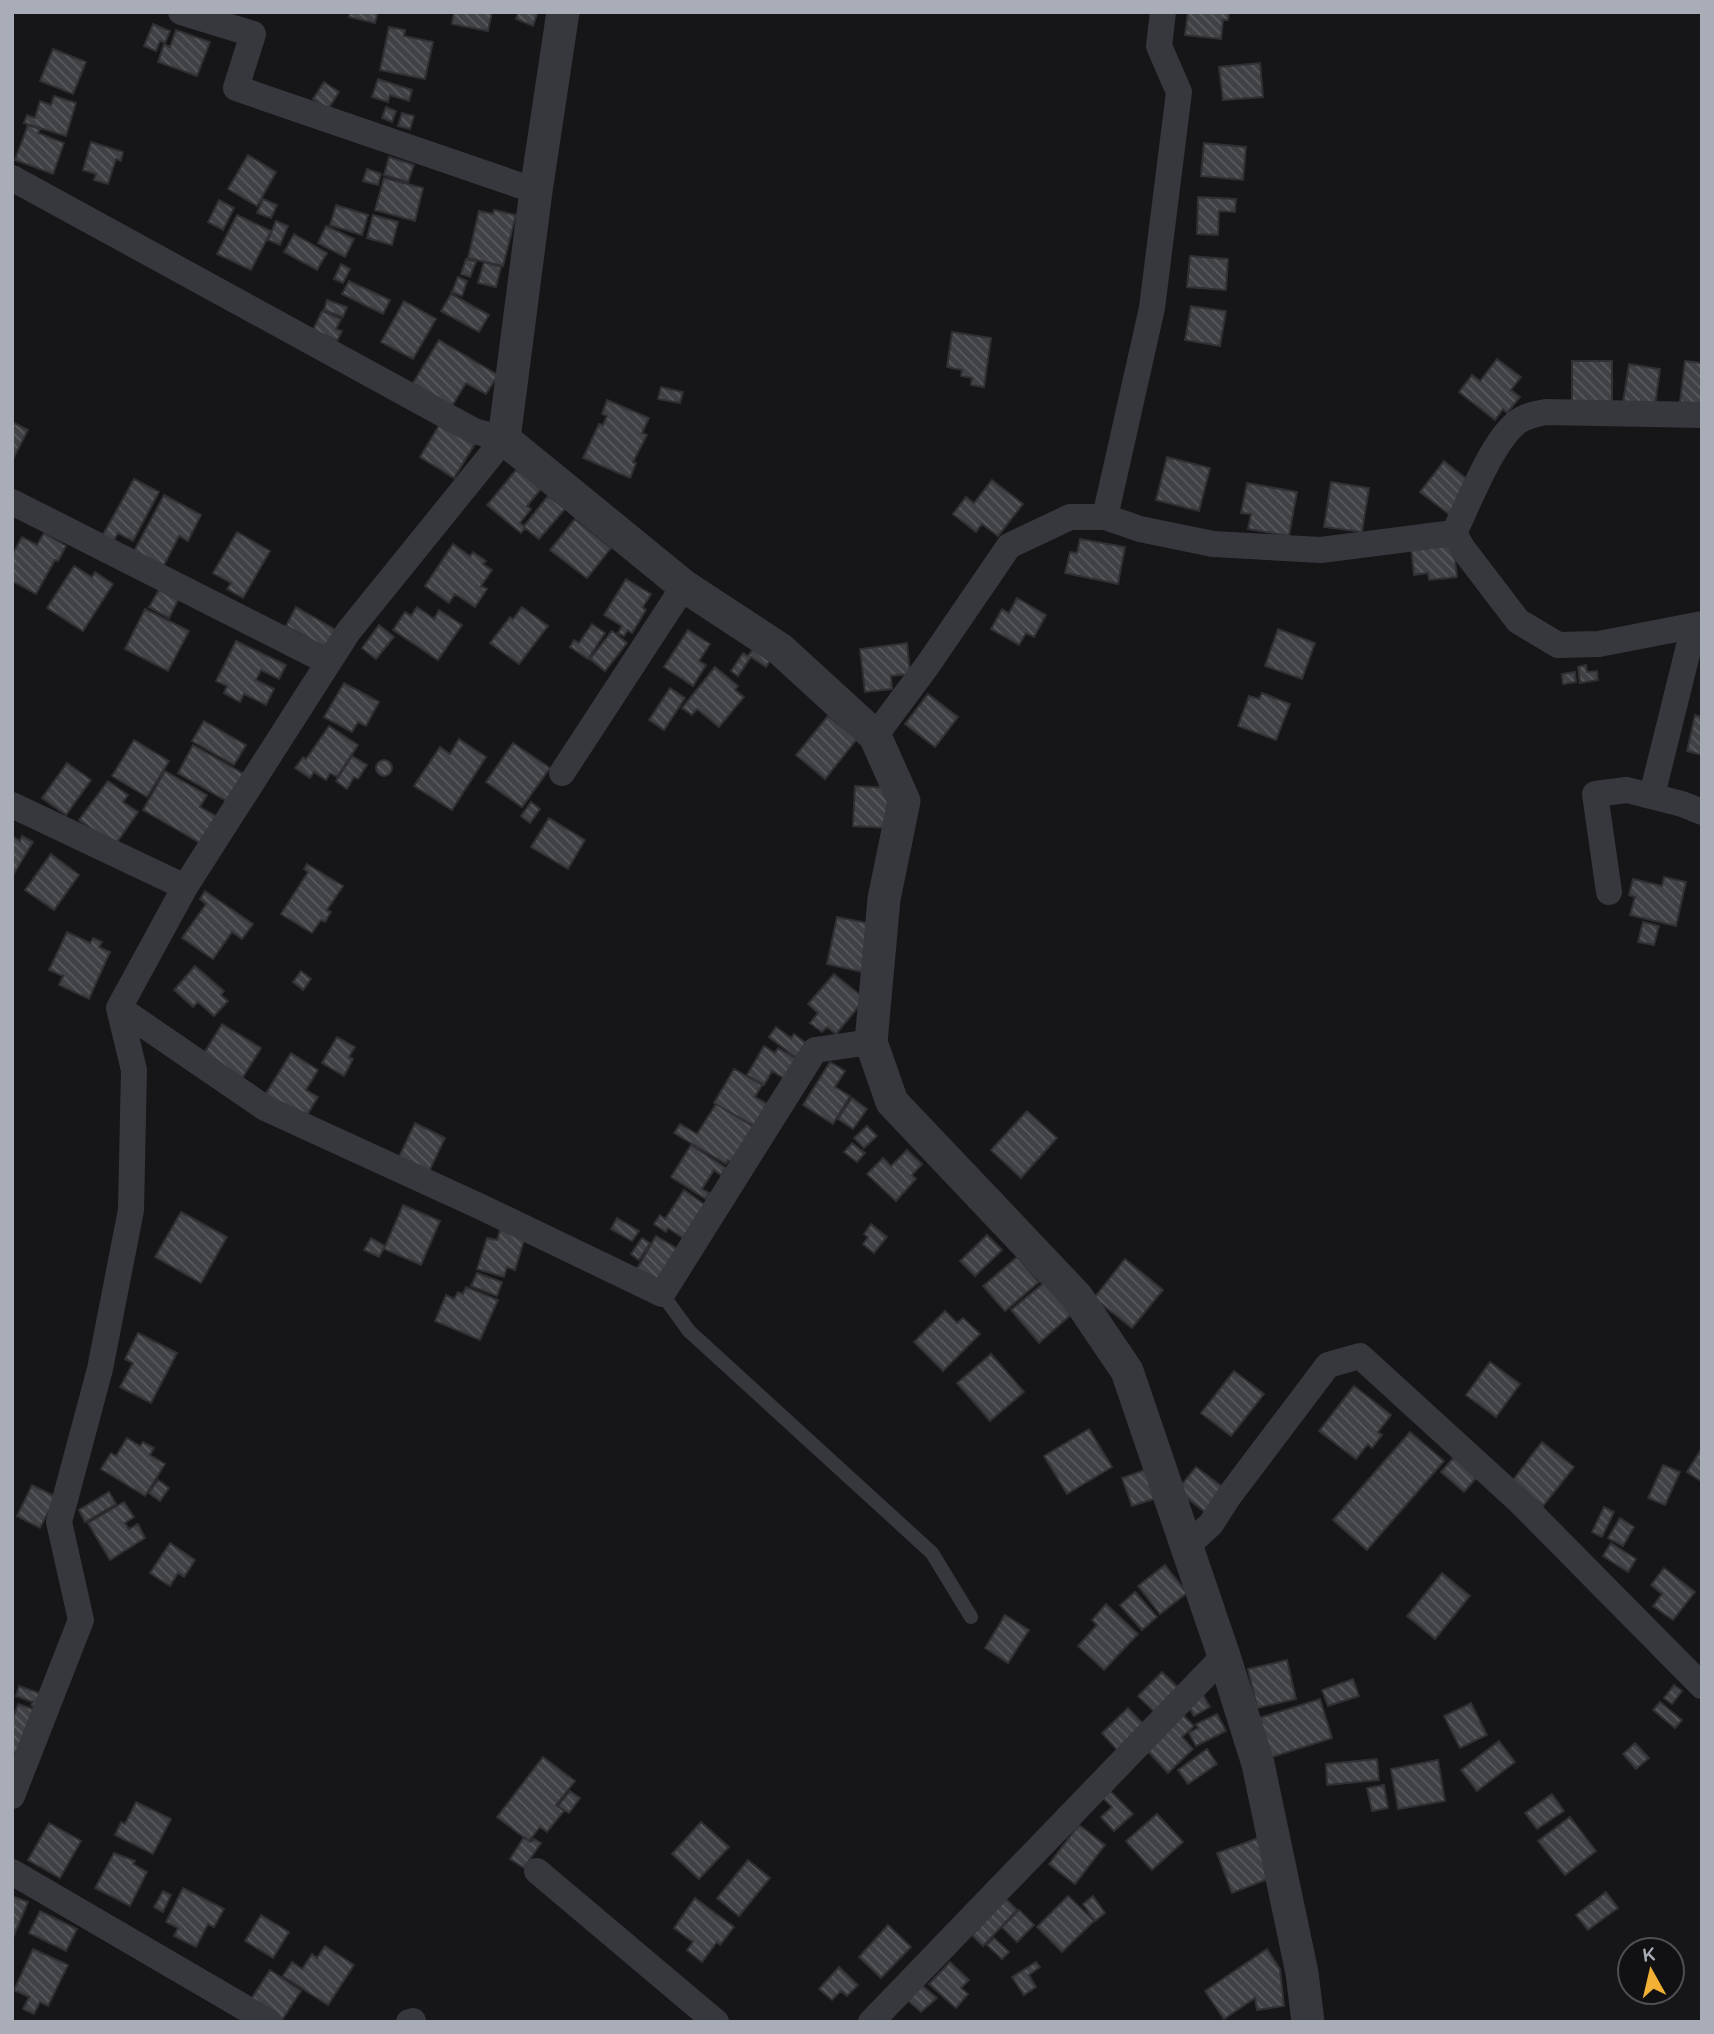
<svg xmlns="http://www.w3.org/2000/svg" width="1714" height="2034" font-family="Quicksand,sans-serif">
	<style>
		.building { fill: url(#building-back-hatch); stroke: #303034; stroke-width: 2 }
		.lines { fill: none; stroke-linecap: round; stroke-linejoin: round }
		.service { stroke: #37383d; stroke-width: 14 }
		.minor { stroke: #37383d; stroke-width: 26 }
		.tertiary { stroke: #37383d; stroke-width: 33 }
	</style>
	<defs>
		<pattern id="building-back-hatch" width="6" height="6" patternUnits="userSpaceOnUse" patternTransform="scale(1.75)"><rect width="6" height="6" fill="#404145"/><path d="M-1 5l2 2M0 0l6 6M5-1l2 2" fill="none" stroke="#595a5e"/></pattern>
	</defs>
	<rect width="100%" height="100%" fill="#161618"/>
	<!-- building -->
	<path class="building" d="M350,12H378L375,23L349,17Z
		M454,12H492L488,31L452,24Z
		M518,12H538L533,26L516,19Z
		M1188,12H1229L1228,20H1223L1221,39L1185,35Z
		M153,24L170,31L165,43L160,41L156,51L144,46Z
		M389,27L405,30L404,36L433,42L425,79L380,70Z
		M176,30L210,42L197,76L158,62L164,44L170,47Z
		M53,49L86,62L73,94L40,81Z
		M1260,63L1263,97L1223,100L1219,67Z
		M378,79L412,90L409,101L390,95L388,102L372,97Z
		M324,82L339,92L328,109L313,99Z
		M54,96L76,103L66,136L24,123L27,115L35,118L40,101L51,105Z
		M386,107L396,111L392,122L382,118Z
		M402,113L414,116L410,129L398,126Z
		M28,125L40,129L38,133L64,143L53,174L15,160Z
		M91,142L123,152L121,161L116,159L108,184L94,180L96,174L83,170Z
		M1204,143L1246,147L1243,180L1201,176Z
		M248,155L276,172L257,206L228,189Z
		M389,157L414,165L408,182L384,175Z
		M367,169L381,174L378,185L363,181Z
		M384,178L423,188L415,221L375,210Z
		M1198,197L1236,199L1235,212L1219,211L1218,235L1197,234Z
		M263,199L277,205L271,218L257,213Z
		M219,200L234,208L223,230L208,222Z
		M336,205L368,215L362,235L330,225Z
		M494,210L516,215L503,266L468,258L479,211L493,214Z
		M237,215L271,231L251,270L217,254Z
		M373,215L398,222L392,245L367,238Z
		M276,221L288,226L280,245L268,240Z
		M326,226L354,239L345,257L318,243Z
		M294,234L327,253L317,270L284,252Z
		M1190,256L1228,259L1226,290L1187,287Z
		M466,259L476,262L470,277L461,274Z
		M484,262L501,267L496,287L478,283Z
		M341,264L350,269L343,283L334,279Z
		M458,277L467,281L462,296L452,292Z
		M349,281L390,300L383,314L342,294Z
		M451,294L489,315L479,332L441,311Z
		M327,300L347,307L343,317L324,310Z
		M404,301L436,319L413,359L381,342Z
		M1191,306L1226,311L1220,346L1185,340Z
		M322,311L341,319L336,329L342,331L337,341L313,330Z
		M952,332L991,338L984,387L971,385L972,378L961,376L962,370L947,367Z
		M439,340L498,375L486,394L466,383L452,406L413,383Z
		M1497,359L1521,377L1511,390L1520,397L1507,413L1503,409L1495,420L1459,392L1472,375L1480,381Z
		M1572,361H1612V402H1572Z
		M1685,361L1702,363V405L1680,402Z
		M1629,364L1660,369L1655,406L1623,402Z
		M661,387L683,392L680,403L658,399Z
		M607,400L649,418L642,433L647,435L633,462L636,463L630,478L583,458L599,424L603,425L607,416L602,414Z
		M12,422L28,430L12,461Z
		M441,422L476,442L454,478L420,457Z
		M1167,457L1210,468L1199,511L1156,500Z
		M1444,461L1473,484L1449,514L1420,492Z
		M516,470L544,485L527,506L531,509L520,523L524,526L548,496L565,509L539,539L525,528L521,533L487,505Z
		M134,479L159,492L133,541L118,533L111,546L100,540Z
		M992,480L1023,504L998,536L982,524L976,532L953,514L966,497L974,503Z
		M1331,482L1369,488L1362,532L1324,527Z
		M1247,483L1297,492L1289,536L1248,529L1251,514L1241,513Z
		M164,495L201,515L188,541L179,536L162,569L133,553Z
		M575,519L611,548L587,578L550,550Z
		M237,532L270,551L243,598L227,589L231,583L213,573Z
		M44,533L66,546L58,561L55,560L36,594L12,581V555L22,537L37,545Z
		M1080,539L1125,547L1118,584L1065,573L1070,552L1077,553Z
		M1453,542L1457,577L1429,580L1428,573L1414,575L1411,546Z
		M453,544L470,556L473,552L486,561L483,564L492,570L481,586L487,589L475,607L455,594L449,603L425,586Z
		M74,566L92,577L95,572L113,584L83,631L47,608Z
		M626,579L651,594L643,607L646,610L632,633L628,630L624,636L618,633L622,626L604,615Z
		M159,590L178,600L169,618L149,607Z
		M1017,598L1046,615L1034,637L1026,633L1019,645L991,629L1002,609L1009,613Z
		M296,607L336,630L326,648L286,626Z
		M417,607L434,619L439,610L462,625L438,660L393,630L405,612L411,616Z
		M522,607L548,626L519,664L490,643L510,617L513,619Z
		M145,609L189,631L168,671L125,649Z
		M592,624L605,633L588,659L570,647L574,640L579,643Z
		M379,625L394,637L376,659L362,648Z
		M1278,629L1315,643L1302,679L1265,666Z
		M688,630L710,644L699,661L706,665L693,686L664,667Z
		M612,631L627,643L605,671L590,659Z
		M236,641L286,665L279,679L261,670L256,680L274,689L266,705L244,694L240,702L224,693L227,686L216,681Z
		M907,643L910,674L891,676L892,689L865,692L860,649Z
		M754,648L771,659L766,667L751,657L738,676L731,671L743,653L748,656Z
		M1586,665L1587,672L1597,671L1598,680L1580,683L1578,667Z
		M715,667L738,686L735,690L744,697L719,727L697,709L692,715L682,708Z
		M1575,672L1576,682L1563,684L1562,674Z
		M344,683L379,702L366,726L358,722L352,732L324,717Z
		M670,688L685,698L664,730L649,720Z
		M1262,693L1290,704L1276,740L1238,726L1249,696L1259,699Z
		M928,694L958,717L935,747L905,724Z
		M1695,715L1702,717V755L1687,751Z
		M828,716L857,739L825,779L796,755Z
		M204,721L246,745L234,765L192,741Z
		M329,726L358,745L337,777L330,773L326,780L314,772L310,778L295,768L303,757L306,759Z
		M459,739L486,757L452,810L414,786L440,747L450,754Z
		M134,740L169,761L147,797L112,776Z
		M513,743L550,768L522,807L486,782Z
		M193,745L244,774L228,802L178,773Z
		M352,756L367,765L358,779L354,777L347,789L336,781Z
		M376 768a8 8 0 1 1 16 0a8 8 0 1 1-16 0Z
		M67,763L91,780L66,815L42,798Z
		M165,771L207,795L200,807L216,816L200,843L143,810Z
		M108,781L128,795L123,802L138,812L115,845L79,820Z
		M855,786L891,788L889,828L853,826Z
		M531,802L540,809L530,823L521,816Z
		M549,818L585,840L568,869L531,847Z
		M12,836L20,841L22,836L33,842L12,877Z
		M51,854L79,875L54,910L25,890Z
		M307,864L343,886L327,910L331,912L325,922L321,920L312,933L281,914L308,872L304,869Z
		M1664,877L1686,882L1676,926L1630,915L1635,897L1629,895L1633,879L1662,886Z
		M205,891L253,924L242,939L232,932L213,959L182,938L206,904L200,899Z
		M837,917L872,924L862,972L827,964Z
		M1643,922L1659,926L1654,945L1638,942Z
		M67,932L90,943L93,938L102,942L99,947L110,952L89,999L59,985L63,976L49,970Z
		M195,966L224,991L221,995L228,1001L214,1016L198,1002L193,1007L174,990Z
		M301,971L311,979L303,990L293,982Z
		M834,974L865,999L836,1034L827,1027L822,1032L810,1023L818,1013L808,1004Z
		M222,1024L261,1048L240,1082L201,1058Z
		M776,1027L791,1038L794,1034L808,1045L798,1059L769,1037Z
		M337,1037L355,1047L349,1057L353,1059L344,1076L322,1063Z
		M764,1046L775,1053L778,1048L798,1060L787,1080L772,1071L764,1085L747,1075Z
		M291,1053L318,1070L306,1090L318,1097L304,1120L265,1095Z
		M830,1062L845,1071L835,1087L850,1096L833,1124L803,1105Z
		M734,1069L762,1085L755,1097L769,1105L756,1127L714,1103Z
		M852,1098L867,1109L853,1129L838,1119Z
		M716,1104L757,1129L735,1165L728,1160L726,1164L674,1133L680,1124L697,1134Z
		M1027,1111L1057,1138L1021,1178L991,1150Z
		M415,1123L445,1138L427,1176L397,1161Z
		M867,1126L877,1136L864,1148L854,1138Z
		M852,1143L865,1153L857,1162L844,1152Z
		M691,1145L726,1168L721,1175L714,1170L702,1189L709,1193L706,1199L671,1177Z
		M907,1150L922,1164L912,1175L916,1179L896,1201L867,1174L883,1158L891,1166Z
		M684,1190L705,1205L683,1238L668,1228L666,1232L654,1224L660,1215L665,1219Z
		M403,1205L440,1221L421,1265L384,1249Z
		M181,1212L227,1237L201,1283L155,1257Z
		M617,1218L639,1231L632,1241L611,1229Z
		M871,1224L887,1237L874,1253L863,1244L868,1237L864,1234Z
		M501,1227L526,1234L515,1270L507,1267L504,1277L477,1269L487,1238L497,1240Z
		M987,1235L1002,1250L975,1276L960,1261Z
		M656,1236L678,1249L659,1282L637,1269Z
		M371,1238L385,1246L379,1257L364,1250Z
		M642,1238L650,1243L639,1260L631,1254Z
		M1017,1257L1039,1282L1005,1311L983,1286Z
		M1125,1259L1163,1290L1132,1328L1094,1298Z
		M477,1273L502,1282L497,1296L471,1286Z
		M1045,1282L1073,1313L1039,1343L1011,1310Z
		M466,1287L498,1300L480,1340L435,1321L446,1295L454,1299L458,1292L463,1294Z
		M945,1311L957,1323L963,1318L980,1334L943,1371L914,1342Z
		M138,1333L177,1353L151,1403L120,1387L133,1363L125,1359Z
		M991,1354L1024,1392L990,1421L957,1383Z
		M1490,1362L1520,1384L1496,1417L1466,1395Z
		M1234,1371L1264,1394L1231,1436L1201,1413Z
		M1354,1386L1391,1415L1378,1432L1382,1435L1372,1448L1368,1444L1356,1459L1319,1431Z
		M1089,1429L1112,1467L1067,1494L1044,1456Z
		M1410,1432L1444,1461L1367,1550L1333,1520Z
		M127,1438L140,1446L143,1442L154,1448L150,1455L165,1464L145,1496L101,1469L111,1453L116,1456Z
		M1542,1442L1574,1467L1543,1506L1512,1481Z
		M1702,1448V1482L1687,1472Z
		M1456,1455L1479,1475L1464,1492L1441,1472Z
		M1663,1465L1680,1472L1665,1505L1648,1498Z
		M1196,1467L1224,1488L1205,1512L1177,1490Z
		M1150,1468L1160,1497L1132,1506L1122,1478Z
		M158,1480L169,1488L160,1501L149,1493Z
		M32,1485L56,1497L40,1528L17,1516Z
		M109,1492L116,1504L85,1522L79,1510Z
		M124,1502L134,1517L125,1523L129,1529L138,1524L145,1538L110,1560L88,1523Z
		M1604,1507L1614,1512L1602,1537L1592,1532Z
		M1620,1518L1634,1527L1623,1546L1608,1538Z
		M170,1543L195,1560L184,1577L178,1573L170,1586L150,1573Z
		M1611,1543L1636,1559L1628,1572L1603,1556Z
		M1165,1565L1187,1593L1160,1614L1138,1586Z
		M1664,1568L1695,1592L1673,1620L1653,1606L1662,1594L1651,1585Z
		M1442,1573L1470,1596L1435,1639L1407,1616Z
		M1135,1592L1157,1617L1142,1630L1120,1605Z
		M1106,1604L1138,1634L1104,1670L1078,1646L1097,1625L1092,1620Z
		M1005,1615L1029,1630L1008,1663L985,1648Z
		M1287,1660L1296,1699L1257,1708L1248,1669Z
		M1162,1672L1183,1692L1159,1716L1138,1696Z
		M1353,1679L1359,1696L1328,1706L1322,1690Z
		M1674,1685L1682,1691L1672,1704L1664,1698Z
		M19,1686L42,1694L37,1708L31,1705L33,1702L16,1696Z
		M1203,1695L1210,1707L1194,1716L1187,1704Z
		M1320,1699L1332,1738L1272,1757L1259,1718Z
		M1660,1702L1682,1720L1675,1728L1653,1710Z
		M1471,1703L1487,1735L1460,1748L1444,1716Z
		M18,1704L39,1711L23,1756L12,1752V1721Z
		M1128,1708L1147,1728L1120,1753L1102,1733Z
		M1182,1714L1194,1726L1182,1737L1193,1749L1168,1773L1145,1748Z
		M1217,1714L1226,1731L1196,1746L1189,1733L1198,1728L1196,1724Z
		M1499,1741L1515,1762L1477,1791L1461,1770Z
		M1635,1743L1649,1758L1636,1769L1623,1754Z
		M1207,1749L1217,1764L1188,1784L1178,1770Z
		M543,1757L575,1781L556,1805L564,1811L547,1832L540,1827L529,1841L497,1817Z
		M1377,1759L1379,1780L1327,1785L1326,1764Z
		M1438,1760L1445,1801L1398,1809L1391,1769Z
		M1384,1785L1388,1808L1372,1811L1367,1788Z
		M570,1791L580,1798L569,1813L558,1806Z
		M1110,1791L1133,1814L1114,1831L1101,1817L1112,1807L1103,1798Z
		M1552,1794L1564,1811L1537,1829L1525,1813Z
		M136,1802L171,1819L153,1854L115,1835L121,1822L125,1824Z
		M1157,1814L1183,1842L1152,1870L1126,1841Z
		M1570,1817L1596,1851L1565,1875L1538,1841Z
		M701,1822L729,1847L699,1879L672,1854Z
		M49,1823L81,1841L60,1878L28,1860Z
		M1079,1825L1105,1845L1075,1884L1049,1864Z
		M524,1837L531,1842L534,1839L541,1843L524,1868L510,1859Z
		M1258,1838L1273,1877L1232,1893L1217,1853Z
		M114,1853L135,1861L133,1864L147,1872L130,1906L95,1888Z
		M748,1860L770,1878L739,1916L717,1898Z
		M183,1888L224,1909L214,1927L208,1924L196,1947L174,1936L178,1928L166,1922Z
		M163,1891L171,1895L163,1912L154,1907Z
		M1606,1892L1618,1908L1588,1930L1576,1915Z
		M12,1896L28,1902L12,1940Z
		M1068,1896L1094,1921L1062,1952L1037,1927Z
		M1093,1896L1105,1913L1095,1921L1083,1904Z
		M695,1898L734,1927L720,1945L717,1942L702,1962L687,1950L693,1942L674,1928Z
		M1006,1899L1017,1910L983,1946L972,1935Z
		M1019,1910L1034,1925L1017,1942L1002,1927Z
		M40,1911L77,1929L66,1951L29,1933Z
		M261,1915L289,1932L273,1958L245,1941Z
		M888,1925L911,1947L881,1978L859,1957Z
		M994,1938L1009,1952L1002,1959L987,1945Z
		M325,1946L354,1965L328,2005L283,1976L292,1962L302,1969L312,1954L317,1958Z
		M33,1949L68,1965L48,2006L40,2002L34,2014L23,2009L29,1997L14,1990Z
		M1267,1949L1280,1969L1284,2006L1257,2010L1255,1998L1224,2019L1205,1991Z
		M950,1962L969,1980L961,1988L968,1994L956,2008L929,1984Z
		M1036,1962L1040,1967L1029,1975L1036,1987L1024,1995L1012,1977Z
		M839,1967L858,1985L847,1996L841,1991L832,2000L819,1989Z
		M270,1970L301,1991L282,2020L251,1999Z
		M919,1983L937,1998L921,2012L906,1999Z"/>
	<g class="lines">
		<!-- service -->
		<path class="service" d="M662,1294L689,1331L932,1553L971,1617"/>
		<!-- minor -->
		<path class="minor" d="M181,12L253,34L236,88L536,191
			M12,178L474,431L504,439L348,632L185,887L119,1008L134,1070L131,1210L100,1369L59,1522L81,1620L12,1796
			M12,502L328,662
			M1105,517L1152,308L1179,92L1159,46L1163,12
			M1454,533C1469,502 1491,444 1516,423C1525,416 1535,414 1546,412L1702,415
			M875,736L927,666L1009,546L1070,517H1105L1140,529L1213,544L1321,550L1454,533L1463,549L1518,621L1558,645L1599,644L1702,624
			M562,773L684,586
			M1652,795L1694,626
			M12,805L185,887
			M1609,892L1595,794L1627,790L1682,804L1702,812
			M119,1008L265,1108L479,1206L662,1294L815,1050L871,1042
			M1186,1547L1211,1524L1229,1496L1328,1365L1360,1356L1520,1502L1702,1686
			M537,1871L716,2022
			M12,1872L269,2022
			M409,2022L413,2021
			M871,2022L1224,1656"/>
		<!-- tertiary -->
		<path class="tertiary" d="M563,12L536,191L504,439L684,586L780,649L875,736L904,801L884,899L871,1042L892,1102L1077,1297L1127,1371L1224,1656L1258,1764L1302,1973L1308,2022"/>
	</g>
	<!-- border -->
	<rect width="1714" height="2034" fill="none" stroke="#a8adb8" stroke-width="28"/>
	<!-- north arrow -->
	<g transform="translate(1651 1971) rotate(352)"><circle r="33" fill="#111113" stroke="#4d4f55" stroke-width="2"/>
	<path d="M0-5L12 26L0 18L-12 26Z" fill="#f2b134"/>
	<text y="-10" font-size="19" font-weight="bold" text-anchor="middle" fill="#a8adb8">K</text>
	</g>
</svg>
